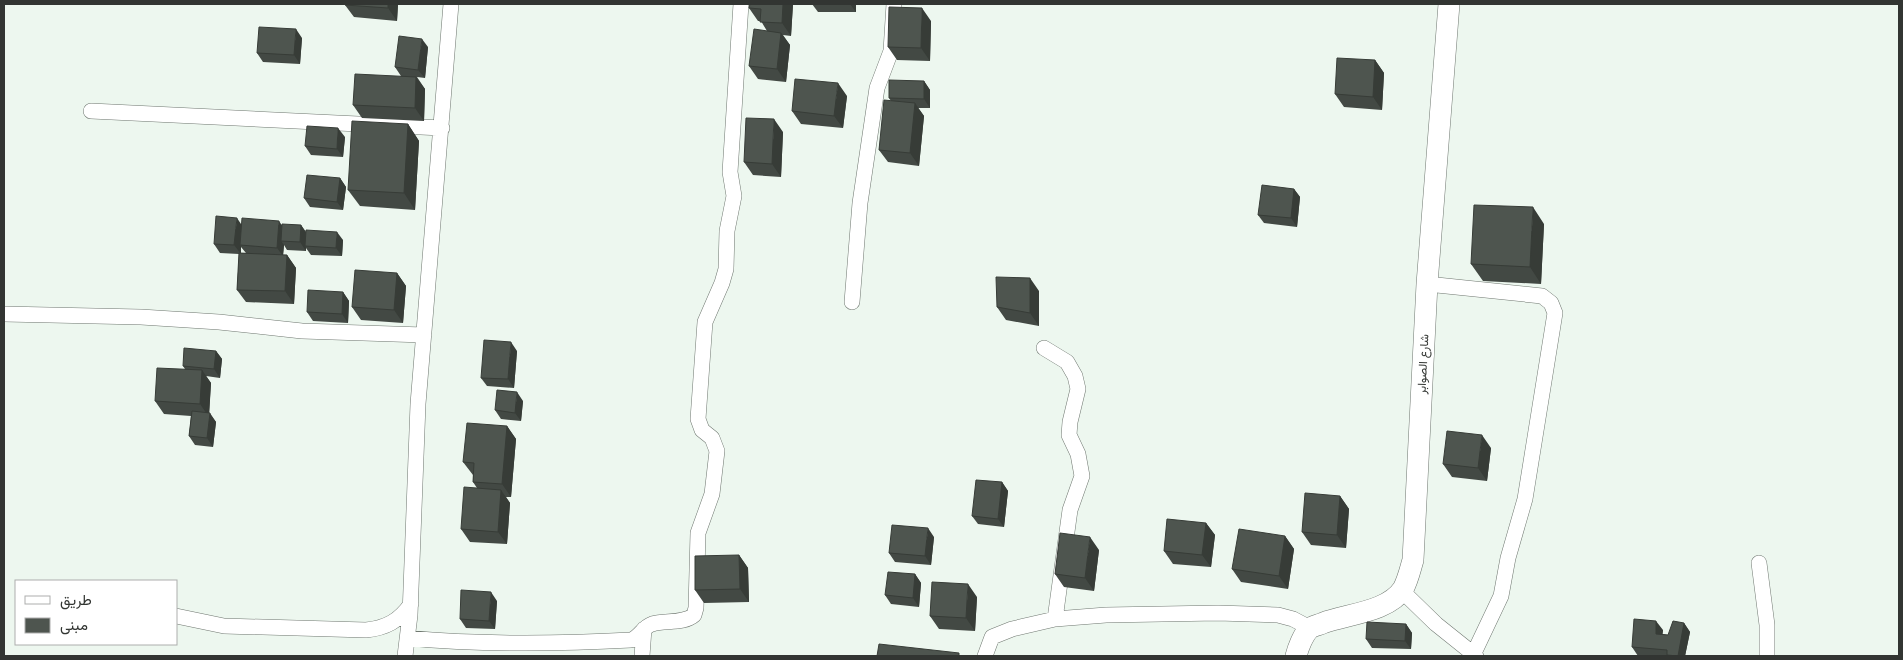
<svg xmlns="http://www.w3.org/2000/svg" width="1903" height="660" font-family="Lato,Vazirmatn,sans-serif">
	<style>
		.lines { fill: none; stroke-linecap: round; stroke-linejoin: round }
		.street-casing { stroke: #6f7770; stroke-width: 16 }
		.secondary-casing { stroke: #6f7770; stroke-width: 22 }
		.street { stroke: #fff; stroke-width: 15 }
		.secondary { stroke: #fff; stroke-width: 21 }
		.wall { fill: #434944; fill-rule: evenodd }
		.shaded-wall { fill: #373c37 }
		.building { fill: #4e554f; stroke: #373c37 }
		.labels { text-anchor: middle; stroke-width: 5; stroke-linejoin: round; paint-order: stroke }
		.street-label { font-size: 12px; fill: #323532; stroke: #fff }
	</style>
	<rect width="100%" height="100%" fill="#edf7ef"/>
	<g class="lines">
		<!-- street casing -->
		<g class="street-casing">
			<path id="street" d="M91,111L442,128
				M1427,284L1542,296L1551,303L1555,313L1525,499L1508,558L1501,596L1473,655
				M852,302L860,203L877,88L891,51L894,4
				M4,314L141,317L219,322L302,331L424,335
				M1044,348L1067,362L1075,376L1078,389L1070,422L1069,435L1078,454L1082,476L1070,510L1055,619
				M1759,563L1767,625V656
				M1402,591L1436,624L1476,656
				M176,616L224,626L366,630C386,628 399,621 411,604
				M408,638C483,645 556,644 631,640C640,637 643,627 652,624C665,620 684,624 694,615L696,608L698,533L712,494L717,451L712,438L702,430L698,419L705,322L722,283L726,269L727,231L734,196L730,172L741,4
				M405,656L410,615L418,404L451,4
				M642,656L644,629
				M985,656L992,637L1012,629L1055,619L1106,615L1218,613L1278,615L1293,619L1310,628"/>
		</g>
		<!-- secondary casing -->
		<g class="secondary-casing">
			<path id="secondary" d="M1296,656C1298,648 1303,635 1309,629C1312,626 1319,625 1323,623C1347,614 1388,612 1403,589C1408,580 1410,570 1413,560L1427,284L1449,4"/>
		</g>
		<!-- street -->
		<use href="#street" class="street"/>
		<!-- secondary -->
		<use href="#secondary" class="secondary"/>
	</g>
	<!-- wall -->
	<path class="wall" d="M398,4L397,21L354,17L345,5Z
		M793,4L791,36L783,35L790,45L786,82L758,79L749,66L767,31L761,21H758L749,8Z
		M812,4H856V12H818Z
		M931,21L930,61L897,60L888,47Z
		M302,38L300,64L263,62L257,53Z
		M428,47L425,78L417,77L425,89L424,121L362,118L353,105L401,76L395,67Z
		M1375,60L1384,73L1382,110L1344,107L1335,94Z
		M924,81L930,90V108H918L924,116L919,166L888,162L879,150L891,101L889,98Z
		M847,96L843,128L801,124L792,111Z
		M408,124L419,141L415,210L360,206L348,190Z
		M783,132L781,177L753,175L744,162Z
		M345,137L343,157L311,155L305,146Z
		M340,178L346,187L343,210L310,207L304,198Z
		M1294,189L1300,197L1297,227L1264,223L1258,215Z
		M1544,224L1541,284L1483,281L1471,264Z
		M241,225H301L306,232L343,240L342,256L311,255L306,248V251L287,250L284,245L283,255H287L296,268L294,304L246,302L237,290L239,254L220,253L214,244ZM241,247L246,253H241Z
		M397,273L406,286L403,323L361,320L352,307Z
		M1039,291V326L1006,320L997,307Z
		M343,292L349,301L348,323L313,321L307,312Z
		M216,351L222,359L220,378L206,376L211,383L209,413L216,422L213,447L195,445L189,436L191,416L164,414L155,401L185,369L183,366Z
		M517,351L514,388L487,386L481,378Z
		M523,401L521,421L501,419L495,410Z
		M507,426L516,439L511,497H506L510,503L507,544L470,542L461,529L477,488L473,482V475L463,462Z
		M1491,448L1487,481L1452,477L1443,464Z
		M1002,482L1008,491L1004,527L978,524L972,516Z
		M1340,496L1349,509L1346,548L1311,545L1302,532Z
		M1206,523L1215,535L1211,567L1173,564L1164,551Z
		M1285,536L1294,549L1288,589L1241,582L1232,569Z
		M934,537L931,565L895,562L889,553Z
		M1099,550L1094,591L1064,587L1055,574Z
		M739,555L748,568L749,602L704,603L695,590Z
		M915,574L921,583L919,607L891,604L885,595Z
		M977,597L975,631L939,629L930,616Z
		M497,601L495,629L466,628L460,619Z
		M1684,623L1690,632L1685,656H1638L1632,647L1663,630L1662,634L1668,635Z
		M1406,624L1412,633L1411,649L1372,648L1366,639Z"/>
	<!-- shaded-wall -->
	<path class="shaded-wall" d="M388,4H398L397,21L388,8Z
		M783,4H793L791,36L782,23Z
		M850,4H856V12Z
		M922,8L931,21L930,61L921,48Z
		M296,29L302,38L300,64L294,55Z
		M781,33L790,45L786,82L777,69Z
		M422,39L428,47L425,78L418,70Z
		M1375,60L1384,73L1382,110L1373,97Z
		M416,77L425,89L424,121L415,108Z
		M924,81L930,90V108L924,99Z
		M838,83L847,96L843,128L834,116Z
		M915,103L924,116L919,166L910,153Z
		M774,119L783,132L781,177L772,164Z
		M408,124L419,141L415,210L404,193Z
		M338,128L345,137L343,157L337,149Z
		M340,178L346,187L343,210L337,202Z
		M1294,189L1300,197L1297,227L1291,218Z
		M1533,207L1544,224L1541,284L1530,267Z
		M237,218L243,227L240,245L241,247V254L234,245Z
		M279,221L285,230L281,241L284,245L283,256L277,248Z
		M301,225L307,234L305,246L306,248V251L300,242Z
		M337,232L343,240L342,256L336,248Z
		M287,255L296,268L294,304L285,291Z
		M397,273L406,286L403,323L394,310Z
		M1030,278L1039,291V326L1030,313Z
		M343,292L349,301L348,323L342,314Z
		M511,342L517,351L514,388L508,379Z
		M216,351L222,359L220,378L214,369Z
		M202,370L211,383L209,417L200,404Z
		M517,392L523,401L521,421L515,413Z
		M210,413L216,422L213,447L207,438Z
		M507,426L516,439L511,497L502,484Z
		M1482,435L1491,448L1487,481L1478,468Z
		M1002,482L1008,491L1004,527L998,519Z
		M501,490L510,503L507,544L498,532Z
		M1340,496L1349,509L1346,548L1337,535Z
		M1206,523L1215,535L1211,567L1202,555Z
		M928,528L934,537L931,565L925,556Z
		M1285,536L1294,549L1288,589L1279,576Z
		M1090,537L1099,550L1094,591L1085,578Z
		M739,555L748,568L749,602L740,589Z
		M915,574L921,583L919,607L913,598Z
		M968,584L977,597L975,631L966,618Z
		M491,592L497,601L495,629L489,621Z
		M1656,621L1663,630L1662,642L1656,634Z
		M1684,623L1690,632L1685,656H1678Z
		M1406,624L1412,633L1411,649L1405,641Z"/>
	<!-- building -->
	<path class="building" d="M345,4H388V8L345,5Z
		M750,4H783L782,23L760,22L761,9L749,8Z
		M889,7L922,8L921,48L888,47Z
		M259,27L296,29L294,55L257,53Z
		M754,29L781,33L777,69L749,66Z
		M399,36L422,39L418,70L395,67Z
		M1337,58L1375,60L1373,97L1335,94Z
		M355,74L416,77L415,108L353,105Z
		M795,79L838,83L834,116L792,111Z
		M889,80L924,81V99L889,98Z
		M884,100L915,103L910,153L879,150Z
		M746,118L774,119L772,164L744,162Z
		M352,121L408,124L404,193L348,190Z
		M307,126L338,128L337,149L305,146Z
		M307,175L340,178L337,202L304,198Z
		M1262,185L1294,189L1291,218L1258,215Z
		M1474,205L1533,207L1530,267L1471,264Z
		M216,216L237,218L234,245L214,244Z
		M242,218L279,221L277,248L240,245Z
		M282,224L301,225L300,242L281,241Z
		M306,230L337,232L336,248L305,246Z
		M239,253L287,255L285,291L237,290Z
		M355,270L397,273L394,310L352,307Z
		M996,277L1030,278V313L997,307Z
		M308,290L343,292L342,314L307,312Z
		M484,340L511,342L508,379L481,378Z
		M184,348L216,351L214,369L183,366Z
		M157,368L202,370L200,404L155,401Z
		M497,390L517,392L515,413L495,410Z
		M192,411L210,413L207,438L189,436Z
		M467,423L507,426L502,484L473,482L474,463L463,462Z
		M1447,431L1482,435L1478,468L1443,464Z
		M976,480L1002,482L998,519L972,516Z
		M464,487L501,490L498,532L461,529Z
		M1305,493L1340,496L1337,535L1302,532Z
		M1167,519L1206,523L1202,555L1164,551Z
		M892,525L928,528L925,556L889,553Z
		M1239,529L1285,536L1279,576L1232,569Z
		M1060,533L1090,537L1085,578L1055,574Z
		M739,555L740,589L695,590V556Z
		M888,572L915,574L913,598L885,595Z
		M932,582L968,584L966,618L930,616Z
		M461,590L491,592L489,621L460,619Z
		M1634,619L1656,621V634L1668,635L1673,621L1684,623L1678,656L1667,655V650L1632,647Z
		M1367,622L1406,624L1405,641L1366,639Z
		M879,644L959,653V656H877Z"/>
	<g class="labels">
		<!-- street labels -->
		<g class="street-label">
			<text transform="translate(1423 364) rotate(-87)" y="4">شارع الصوابر</text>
		</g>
	</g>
	<!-- border -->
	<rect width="1903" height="660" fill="none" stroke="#323532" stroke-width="10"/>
	<!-- legend -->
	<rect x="15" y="580" width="162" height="65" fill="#ffffff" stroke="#adaead"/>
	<rect x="25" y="596" width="25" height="8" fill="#ffffff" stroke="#adaead"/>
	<text x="60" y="605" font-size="15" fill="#323532">طريق</text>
	<rect x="25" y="618" width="25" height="15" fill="#4e554f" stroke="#adaead"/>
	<text x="60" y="630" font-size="15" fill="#323532">مبنى</text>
</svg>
